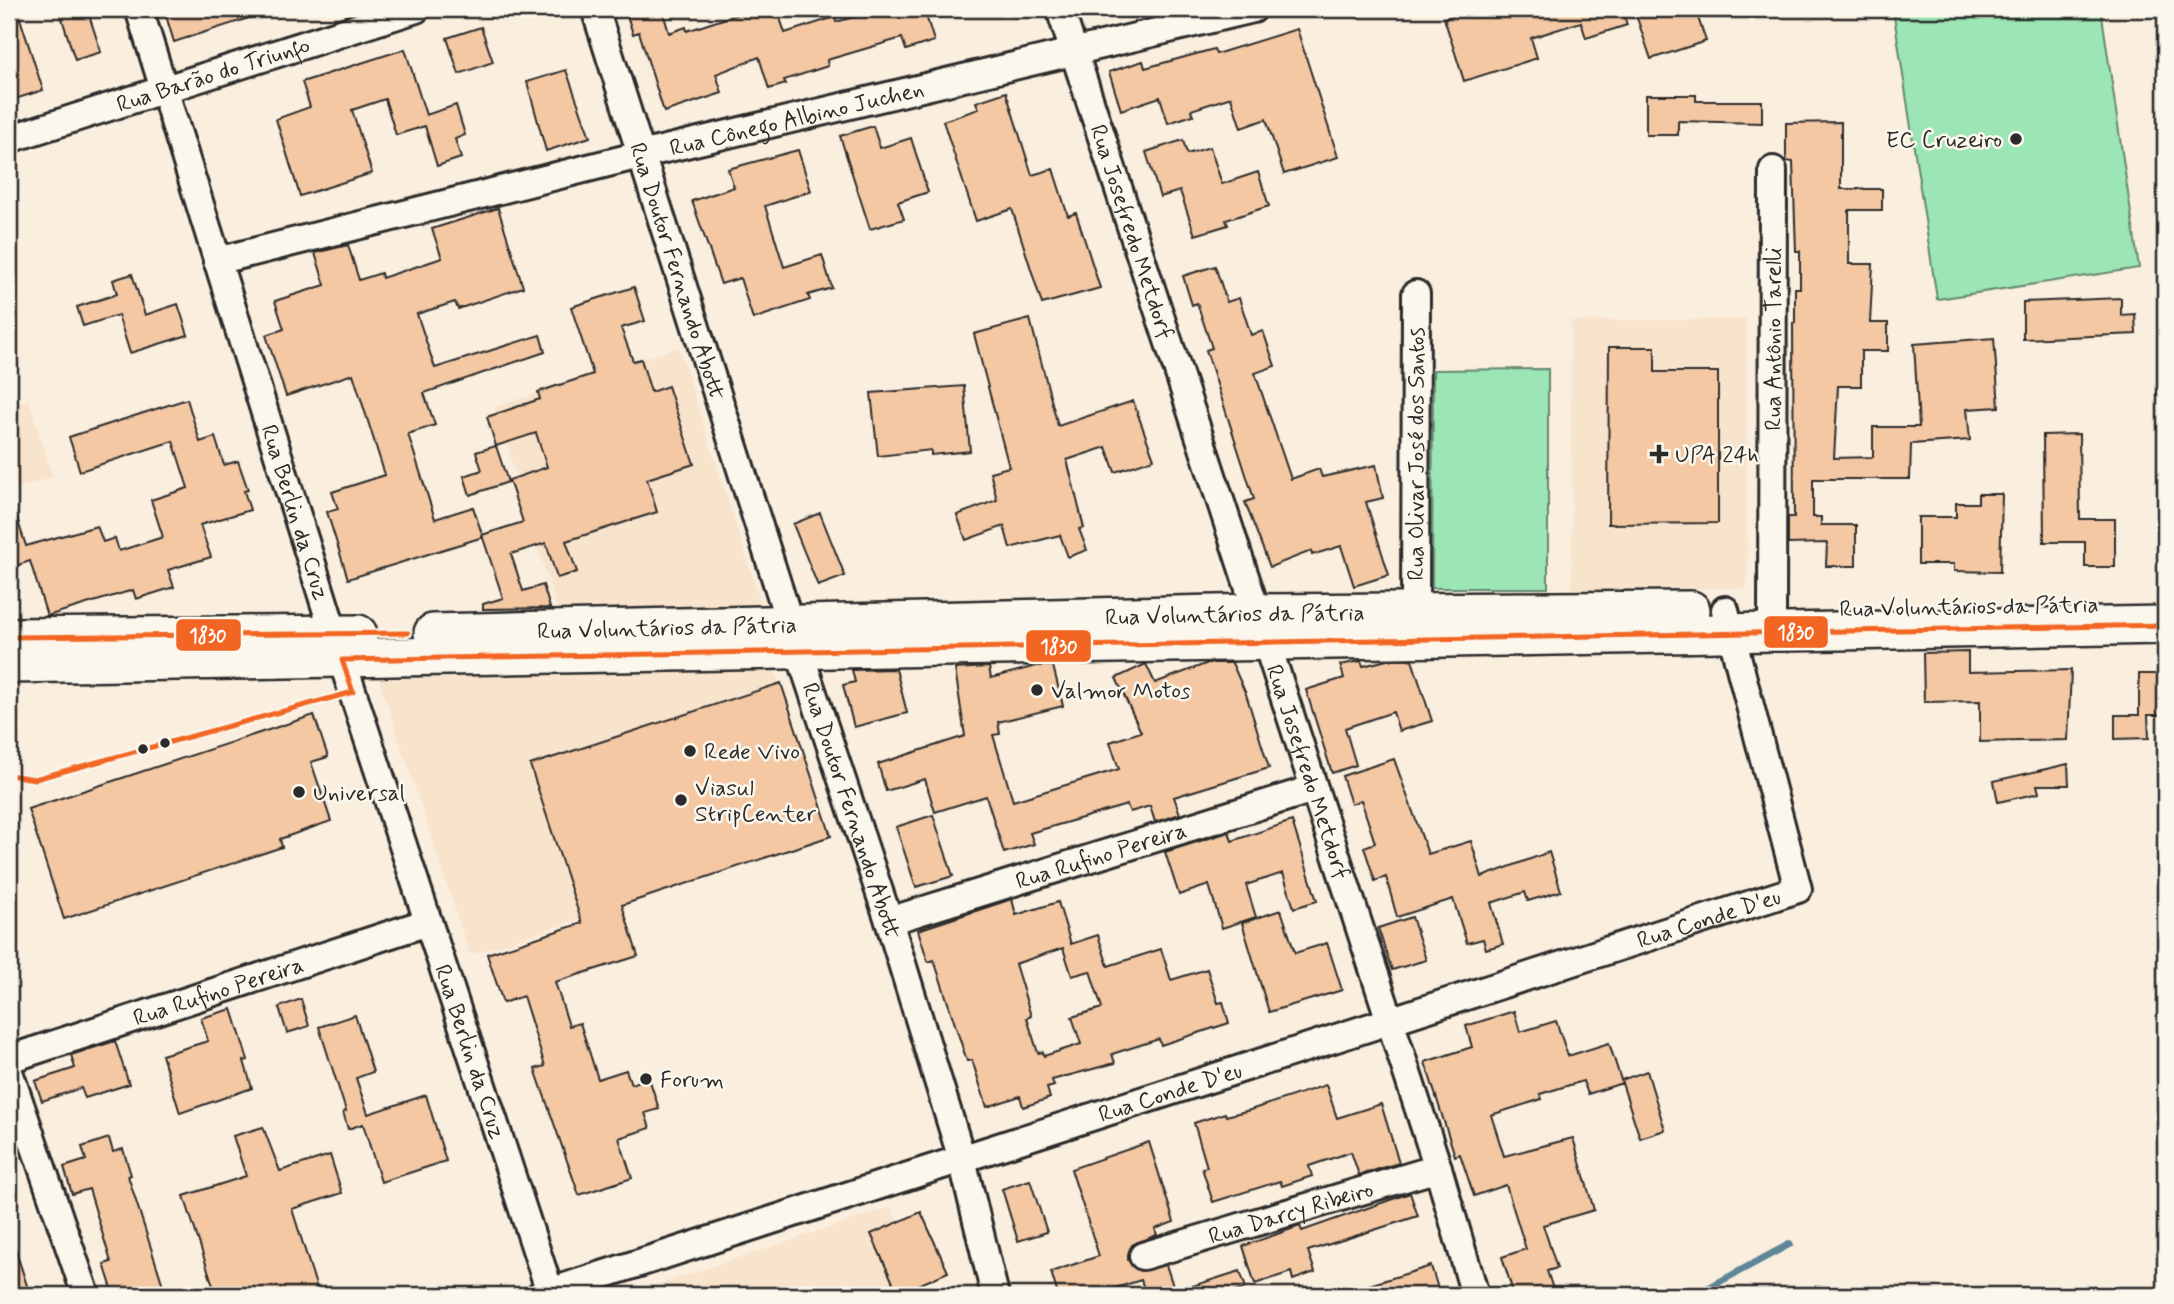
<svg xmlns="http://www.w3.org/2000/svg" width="2174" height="1304" font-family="Mynerve,sans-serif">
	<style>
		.built { fill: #f8e3cd }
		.green { fill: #9ce6b5; stroke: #648870; stroke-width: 2 }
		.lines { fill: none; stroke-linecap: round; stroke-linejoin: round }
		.stream { stroke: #5d8698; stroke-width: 7 }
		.building { fill: #f5c8a4; stroke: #2b2b2b; stroke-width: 2; fill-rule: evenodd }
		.street-casing { stroke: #2b2b2b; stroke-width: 32 }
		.secondary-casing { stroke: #2b2b2b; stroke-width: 42 }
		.street { stroke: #fbf7ec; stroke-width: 26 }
		.secondary { stroke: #fbf7ec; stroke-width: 37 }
		.bus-1-casing { stroke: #fbf7ec; stroke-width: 10 }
		.bus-1 { stroke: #f26522; stroke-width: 5 }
		.poi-dot { fill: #2b2b2b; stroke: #fbf7ec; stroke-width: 2.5 }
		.labels { text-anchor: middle; stroke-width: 5; stroke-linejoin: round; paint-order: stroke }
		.street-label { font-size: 23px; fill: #2b2b2b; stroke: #fbf7ec }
		.poi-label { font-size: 23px; fill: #2b2b2b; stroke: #fbf7ec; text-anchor: start }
		.line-badge { stroke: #fbf7ec; stroke-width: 2.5 }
		.badge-label { font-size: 19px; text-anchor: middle; font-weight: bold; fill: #fff }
	</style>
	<rect width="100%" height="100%" fill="#faeede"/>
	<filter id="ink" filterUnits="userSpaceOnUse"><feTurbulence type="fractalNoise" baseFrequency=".0143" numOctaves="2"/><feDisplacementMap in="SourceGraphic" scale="14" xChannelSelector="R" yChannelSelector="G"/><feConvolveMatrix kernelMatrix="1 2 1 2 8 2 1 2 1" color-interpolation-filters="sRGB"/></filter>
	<g filter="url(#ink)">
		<!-- built -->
		<path class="built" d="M1746,319L1747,588L1572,589L1571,321Z
			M679,347L761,604L558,612L495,407Z
			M29,400L53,477L9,491V406Z
			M775,669L831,836L470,955L379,679Z
			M892,1207L921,1295H627Z"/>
		<!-- green -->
		<path class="green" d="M1893,9H2101L2139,268L1937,299Z
			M1548,369V588H1432L1433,370Z"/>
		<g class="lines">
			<!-- stream -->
			<path class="stream" d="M1695,1295L1790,1244"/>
		</g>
		<!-- building -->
		<path class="building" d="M9,9H17L43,90L9,101Z
			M59,9H87L101,52L75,60Z
			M164,9H264L265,13L174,42Z
			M625,9H662L669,33L686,27L687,31L744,12L743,9H777L785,33L835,17L836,22L882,9H924L934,41L906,50L902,38L827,60L828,66L784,80L786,84L769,89L759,57L716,74L722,93L664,112L639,32L633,34Z
			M1476,9H1622L1627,25L1586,38L1581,22L1531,38L1537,58L1464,81L1444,18Z
			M1655,9H1695L1706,41L1651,59L1636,15Z
			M481,27L493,62L459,74L447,38Z
			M1297,29L1338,157L1284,174L1266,119L1241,128L1231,97L1191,110L1193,115L1168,123L1160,97L1121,110L1109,72L1143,61L1145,68L1214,49L1216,54Z
			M405,49L426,115L456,105L465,135L455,139L461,158L437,166L425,126L396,135L385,99L352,110L372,173L300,196L276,119L310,107L302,82Z
			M566,70L590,137L546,151L527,82Z
			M1006,92L1032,175L1053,169L1068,216L1076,213L1100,288L1042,304L1012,209L976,221L943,121L979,109L976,102Z
			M1646,95H1696V101H1762V123L1678,121V135H1646Z
			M1841,122V189H1882V210H1849V264H1873L1870,323H1888V351H1861V386H1838L1834,458L1873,457V427H1919L1914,344L1994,338L1999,407L1967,409L1970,440L1911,444L1910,479H1813V517H1821V525H1856V566H1826L1827,543L1788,544V517H1794L1793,323H1795V288H1800V251H1796L1793,162L1786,161V123Z
			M873,126L880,148L911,138L928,192L898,202L904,219L870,229L840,136Z
			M1183,140L1187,154L1210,147L1222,184L1258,172L1269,206L1226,220L1228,225L1195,235L1180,191L1160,197L1146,152Z
			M798,150L811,191L765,206L784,267L822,255L832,288L808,295L810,300L753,319L740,278L721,284L692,201L734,187L728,169Z
			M498,208L523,287L458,309L455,302L417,314L435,368L540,335L545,352L424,393L435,425L408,434L435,519L473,507L483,537L348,579L327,512L338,509L332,492L385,475L353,374L286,396L266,335L284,329L275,301L325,285L315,253L348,245L359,280L381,273L382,278L442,258L432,229Z
			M1215,266L1227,302L1239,298L1251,335L1263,331L1275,366L1255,373L1291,479L1319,469L1322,477L1376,465L1383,498L1366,502L1389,575L1354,586L1341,546L1312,555L1311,551L1270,567L1245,502L1254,499L1206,350L1212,348L1197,303L1192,305L1183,276Z
			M132,274L145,315L178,304L188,335L130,353L118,315L83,326L77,307L117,294L113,280Z
			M634,287L645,321L621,328L633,361L641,359L651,392L668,386L694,464L647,479L657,512L566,541L577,572L557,578L546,543L511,554L523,591L543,585L550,608L483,609V604L503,598L482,535L523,522L509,480L547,467L536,433L496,446L487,417L540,399L538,392L593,374L571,307Z
			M2121,298V315L2135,314L2136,334L2023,339V302Z
			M1030,319L1058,426L1133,401L1154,459L1115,472L1106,447L1067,460L1084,528L1079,529L1087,550L1068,557L1060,535L1010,548L1004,526L966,540L957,515L997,500L990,472L1009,467L974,334Z
			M1609,347H1655V372H1718V523L1608,524Z
			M964,386L970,451L931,455V450L878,456L871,393Z
			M187,399L200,442L215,437L224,465L238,461L248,490L244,491L250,510L200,525L211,557L168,570L174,587L136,599L133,590L47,616L30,561L9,568V506H13L26,546L97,526L103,542L115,538L119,551L163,537L151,500L188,488L173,441L80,471L69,437Z
			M2079,434L2080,519H2115V567H2085V542H2044L2043,435Z
			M496,446L508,482L470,495L464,476L482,470L476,452Z
			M1978,494H2002L2000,572L1954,571V564H1918V517H1956V503H1978Z
			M820,513L845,576L818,586L793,524Z
			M1968,652V672L2071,670L2068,740L1980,742V701L1924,702L1923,653Z
			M1387,660H1412L1432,721L1399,731L1393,712L1345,728L1356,765L1332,773L1306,690L1344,678L1340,665L1361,661L1363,666Z
			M1208,663H1232L1246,694L1269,768L1174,797L1180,814L1155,822L1150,806L1130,812L1127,805L1030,833L1034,844L1004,853L986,796L935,812L925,779L886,791L878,764L965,736L955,669L989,667L991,678L1036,666H1053L1063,706L998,722L1000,734L993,735L1013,801L1119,769L1110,742L1141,732L1116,678L1146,664L1155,683Z
			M896,669L907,713L854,727L843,685L855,682L852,670Z
			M2139,674H2165V715H2148L2149,738L2115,739V715H2139Z
			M781,683L831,836L622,905L638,956L555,982L569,1026L580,1023L598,1079L626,1070L631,1084L649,1078L659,1109L645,1113L650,1128L619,1138L632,1178L579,1195L535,1069L545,1066L523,996L503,1003L487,954L582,923L530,765Z
			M314,715L328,757L311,762L331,821L280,839L282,847L64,919L28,809Z
			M1394,759L1428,854L1471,841L1482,877L1549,852L1561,891L1528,901L1525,892L1491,903L1503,944L1486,949L1483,939L1467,943L1453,899L1397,917L1386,877L1375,881L1364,847L1375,843L1361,800L1351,804L1342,776Z
			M2068,764L2069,785H2037L2039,793L1998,802L1994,781Z
			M933,815L953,876L916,887L896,827Z
			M1292,821L1317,901L1294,908L1283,873L1246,885L1256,917L1222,928L1209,885L1179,895L1165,852L1229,832L1232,841Z
			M1012,899L1016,915L1058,902L1071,944L1098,935L1108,966L1161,949L1171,980L1207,969L1218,1003L1223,1002L1229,1023L1161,1045L1159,1039L1112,1054L1115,1063L1052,1080L1054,1086L1047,1088L1050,1098L1023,1107L1020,1096L987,1107L972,1060L967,1061L934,960L928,962L918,930ZM1063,948L1072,976L1090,971L1102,1008L1072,1017L1081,1044L1044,1056L1043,1052L1038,1053L1027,1018L1031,1016L1015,964Z
			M1281,910L1295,953L1327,943L1342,990L1269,1012L1242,923Z
			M1412,917L1426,960L1392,970L1378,928Z
			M301,999L309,1026L287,1033L279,1007Z
			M232,1009L248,1060L244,1061L252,1088L180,1113L162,1055L208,1041L201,1018Z
			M1514,1011L1520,1032L1556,1021L1568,1056L1609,1043L1622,1083L1588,1094L1583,1081L1540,1094L1542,1099L1491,1115L1504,1156L1573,1138L1594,1210L1543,1225L1557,1268L1547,1271L1555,1295H1514L1502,1257L1526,1249L1506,1185L1474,1196L1460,1154L1455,1156L1425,1062L1472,1047L1466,1026Z
			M355,1015L373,1072L356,1078L368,1114L426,1095L446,1161L381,1182L363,1124L348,1129L343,1112L346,1111L319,1027Z
			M115,1041L129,1084L85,1098L81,1088L42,1101L35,1081L75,1068L71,1055Z
			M1647,1071L1665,1130L1640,1138L1621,1080Z
			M1326,1085L1337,1118L1381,1104L1399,1163L1359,1175L1351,1152L1309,1166L1312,1176L1282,1186L1280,1181L1213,1202L1202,1168L1207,1167L1194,1123L1225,1113L1226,1116L1250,1110Z
			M263,1127L280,1171L330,1155L342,1193L292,1209L319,1295H216L184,1196L246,1176L233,1136Z
			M109,1138L113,1152L123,1149L131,1175L128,1176L166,1295H114L104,1264L111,1262L89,1189L72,1194L64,1167L86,1160L82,1147Z
			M1149,1142L1174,1222L1155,1229L1157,1235L1132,1245L1128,1260L1140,1271L1166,1265L1176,1295H1146L1141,1280L1093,1295H1058L1051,1272L1099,1256L1071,1169Z
			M1030,1180L1047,1232L1018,1241L1002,1189Z
			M1410,1193L1418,1216L1308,1251L1315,1272L1293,1280L1291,1272L1255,1284L1243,1246L1300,1226L1302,1231Z
			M921,1212L948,1272L898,1294L871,1234Z
			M9,1242H13L30,1295H9Z
			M1431,1266L1440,1295H1351L1350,1291Z
			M1240,1271L1246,1288L1225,1295H1178L1177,1291Z"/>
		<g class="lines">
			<!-- street casing -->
			<g class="street-casing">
				<g id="street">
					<path id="s1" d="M139,9L342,660L550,1292"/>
					<path id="s2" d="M595,9L790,624L889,921L962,1159L995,1295"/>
					<path id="s3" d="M1060,9L1438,1168L1475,1295"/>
					<path id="s4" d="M9,139L416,9"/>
					<path id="s5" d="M217,261L640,155L1253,9"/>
					<path id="s6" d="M1415,613L1416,294"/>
					<path id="s7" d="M1772,633L1773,170"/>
					<path id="s8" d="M889,921L1313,789"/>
					<path id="s9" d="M9,1059L428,922"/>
					<path d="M9,1072L86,1295"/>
					<path id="s10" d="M1143,1256L1438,1168"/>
					<path id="s11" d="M540,1295L1798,889L1725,610"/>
				</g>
			</g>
			<!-- secondary casing -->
			<g class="secondary-casing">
				<g id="secondary">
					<path id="s12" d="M433,633L1256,613L1691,610"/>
					<path d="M9,637L358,634"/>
					<path d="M9,664L2165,625"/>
				</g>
			</g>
			<!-- street -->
			<use href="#street" class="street"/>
			<!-- secondary -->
			<use href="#secondary" class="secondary"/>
			<!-- bus-1 casing -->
			<g class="bus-1-casing">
				<path id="bus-1" d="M9,637L408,633
					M9,775L35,779L353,692L342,660L2165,625"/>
			</g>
			<!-- bus-1 -->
			<use href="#bus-1" class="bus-1"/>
		</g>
	</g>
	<!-- markers -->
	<g class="poi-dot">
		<circle cx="2016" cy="139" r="7"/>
		<path d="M1655.5 443.5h7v7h7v7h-7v7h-7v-7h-7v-7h7z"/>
		<circle cx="1037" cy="690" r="7"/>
		<circle cx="165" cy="743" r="6"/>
		<circle cx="143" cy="749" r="6"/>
		<circle cx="690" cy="751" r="7"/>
		<circle cx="299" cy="792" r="7"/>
		<circle cx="681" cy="800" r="7"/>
		<circle cx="646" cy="1079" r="7"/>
	</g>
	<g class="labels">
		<!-- street labels -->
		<g class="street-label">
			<text dy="8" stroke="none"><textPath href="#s4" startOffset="214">Rua Barão do Triunfo</textPath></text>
			<text dy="8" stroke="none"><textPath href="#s5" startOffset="597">Rua Cônego Albino Juchen</textPath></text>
			<text dy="8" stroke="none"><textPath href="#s3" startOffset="234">Rua Josefredo Metdorf</textPath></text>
			<text dy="8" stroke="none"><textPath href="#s2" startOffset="275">Rua Doutor Fernando Abott</textPath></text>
			<text dy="8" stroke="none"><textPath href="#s7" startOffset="294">Rua Antônio Tarelli</textPath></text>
			<text dy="8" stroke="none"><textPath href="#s6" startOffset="159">Rua Olivar José dos Santos</textPath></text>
			<text dy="8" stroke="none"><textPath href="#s1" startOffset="527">Rua Berlin da Cruz</textPath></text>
			<text transform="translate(1969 606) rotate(-1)" y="8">Rua Voluntários da Pátria</text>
			<text dy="8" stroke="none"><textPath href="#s12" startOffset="802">Rua Voluntários da Pátria</textPath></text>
			<text dy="8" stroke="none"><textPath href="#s12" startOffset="234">Rua Voluntários da Pátria</textPath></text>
			<text dy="8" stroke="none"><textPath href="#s3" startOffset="802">Rua Josefredo Metdorf</textPath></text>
			<text dy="8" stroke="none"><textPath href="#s2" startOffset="842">Rua Doutor Fernando Abott</textPath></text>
			<text dy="8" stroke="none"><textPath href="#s8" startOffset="222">Rua Rufino Pereira</textPath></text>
			<text dy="8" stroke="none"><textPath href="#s11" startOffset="1228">Rua Conde D'eu</textPath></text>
			<text dy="8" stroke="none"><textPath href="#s9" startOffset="220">Rua Rufino Pereira</textPath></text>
			<text dy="8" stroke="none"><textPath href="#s1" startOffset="1094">Rua Berlin da Cruz</textPath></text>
			<text dy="8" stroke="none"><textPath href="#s11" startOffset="662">Rua Conde D'eu</textPath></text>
			<text dy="8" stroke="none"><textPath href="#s10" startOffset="154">Rua Darcy Ribeiro</textPath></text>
		</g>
		<!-- poi labels -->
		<g class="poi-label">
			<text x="2002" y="147" text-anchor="end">EC Cruzeiro</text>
			<text x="1675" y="462">UPA 24h</text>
			<text x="1051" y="698">Valmor Motos</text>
			<text x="704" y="759">Rede Vivo</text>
			<text x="695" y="795">Viasul<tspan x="695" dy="26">StripCenter</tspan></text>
			<text x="313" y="800">Universal</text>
			<text x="660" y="1087">Forum</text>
		</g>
	</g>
	<g class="line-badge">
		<rect x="1763" y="615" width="66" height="34" rx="7" fill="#f26522"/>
		<rect x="175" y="618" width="67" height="34" rx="7" fill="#f26522"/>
		<rect x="1025" y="629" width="67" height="34" rx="7" fill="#f26522"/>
	</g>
	<g class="badge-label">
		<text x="1796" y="639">1830</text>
		<text x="208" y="642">1830</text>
		<text x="1059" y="653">1830</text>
	</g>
	<!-- margin -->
	<rect width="2174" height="1304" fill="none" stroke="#fbf7ec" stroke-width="35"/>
	<rect x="18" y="18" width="2139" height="1269" fill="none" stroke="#2b2b2b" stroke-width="2.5" filter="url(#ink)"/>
</svg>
